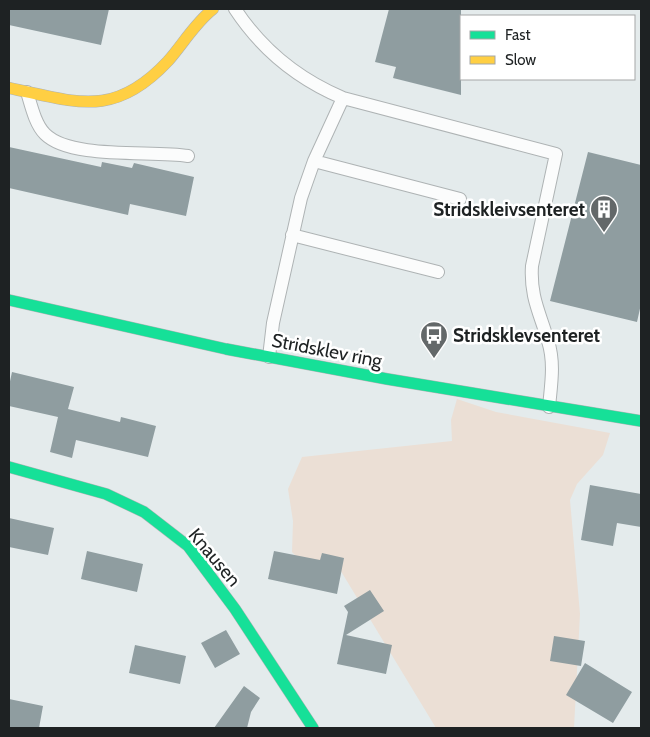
<svg xmlns="http://www.w3.org/2000/svg" width="650" height="737" font-family="Cabin,sans-serif">
	<style>
		.green { fill: #ebdfd5 }
		.building { fill: #8f9da0 }
		.lines { fill: none; stroke-linecap: round; stroke-linejoin: round }
		.lane-casing { stroke: #aeb3b4; stroke-width: 14 }
		.fast-casing { stroke: #aeb3b4; stroke-width: 12 }
		.slow-casing { stroke: #aeb3b4; stroke-width: 12 }
		.lane { stroke: #fbfcfc; stroke-width: 12 }
		.fast { stroke: #16e098; stroke-width: 11 }
		.slow { stroke: #ffcf43; stroke-width: 11 }
		.labels { text-anchor: middle; stroke-width: 5; stroke-linejoin: round; paint-order: stroke }
		.poi-label { font-size: 19px; font-weight: bold; fill: #1e2223; stroke: #fff; text-anchor: end }
		.street-label { font-size: 19px; fill: #1e2223; stroke: #fff }
	</style>
	<rect width="100%" height="100%" fill="#e4ebec"/>
	<!-- green -->
	<path class="green" d="M457,399L496,412L610,433L603,455L577,484L570,500L580,614L574,728H436L339,568H307L292,552L293,521L288,489L302,457L452,441L451,420Z"/>
	<!-- building -->
	<path class="building" d="M9,9H109L101,45L9,25Z
		M389,9H461V95L393,78L396,67L375,62Z
		M9,147L101,167L102,162L132,168L134,163L194,177L186,216L130,204L128,215L9,188Z
		M588,152L641,165V304L637,322L550,301Z
		M12,372L74,387L68,409L120,422L121,417L156,426L148,457L76,440L72,458L50,452L58,417L9,406V386Z
		M590,485L641,494V527L617,523L613,546L581,540Z
		M9,518L54,528L48,555L9,547Z
		M87,551L143,564L137,592L81,579Z
		M274,551L320,560L322,553L344,558L337,594L268,579Z
		M370,590L384,611L346,635L392,645L386,674L337,664L348,612L344,606Z
		M226,630L240,654L215,668L201,643Z
		M554,636L585,641L581,666L550,661Z
		M135,645L186,656L180,684L129,673Z
		M585,663L632,692L613,723L566,695Z
		M244,686L260,698L251,712L247,728H214Z
		M9,699L43,706L39,728H9Z"/>
	<g class="lines">
		<!-- lane casing -->
		<g class="lane-casing">
			<path id="lane" d="M235,9C262,50 298,79 343,98L556,154L532,266C530,297 540,313 548,341C555,363 551,385 549,407
				M27,92C31,105 35,124 45,134C71,160 152,150 188,156
				M314,161L460,199
				M292,235L438,272
				M269,357L273,323L301,198L314,161L343,98"/>
		</g>
		<!-- fast casing -->
		<g class="fast-casing">
			<path id="fast" d="M9,300L226,349L387,379L641,421
				M9,467L106,494L144,512L188,546L235,609L313,728"/>
		</g>
		<!-- slow casing -->
		<g class="slow-casing">
			<path id="slow" d="M9,88C77,102 114,119 168,61C183,44 195,23 213,9"/>
		</g>
		<!-- lane -->
		<use href="#lane" class="lane"/>
		<!-- fast -->
		<use href="#fast" class="fast"/>
		<!-- slow -->
		<use href="#slow" class="slow"/>
	</g>
	<!-- icons -->
	<defs>
		<g id="building-pin" transform="scale(1.4375)"><path d="M0 17L-7.5 6A9.5 9.5 0 1 1 7.5 6Z" fill="#636869" stroke="#fff"/><path d="M-4-6H4V6H1V3H-1V6H-4ZM-2.5-4.3h1.7v1.8h-1.7ZM.8-4.3h1.7v1.8H.8ZM-2.5-1h1.7V.8h-1.7ZM.8-1h1.7V.8H.8Z" fill="#fff"/></g>
		<g id="bus-pin" transform="scale(1.4375)"><path d="M0 17L-7.5 6A9.5 9.5 0 1 1 7.5 6Z" fill="#636869" stroke="#fff"/><path d="M-5-6H5V4H4V6H2V4H-2V6H-4V4H-5ZM-3.5-4V0h7V-4ZM-3.5 1.2v1.5H-2V1.2ZM2 1.2v1.5H3.5V1.2Z" fill="#fff"/></g>
	</defs>
	<g fill-rule="evenodd">
		<use href="#building-pin" x="604" y="209"/>
		<use href="#bus-pin" x="434" y="335"/>
	</g>
	<g class="labels">
		<!-- poi labels -->
		<g class="poi-label">
			<text x="585" y="216">Stridskleivsenteret</text>
			<text x="453" y="342" text-anchor="start">Stridsklevsenteret</text>
		</g>
		<!-- street labels -->
		<g class="street-label">
			<text transform="translate(327 350) rotate(11)" y="7">Stridsklev ring</text>
			<text transform="translate(215 557) rotate(50)" y="7">Knausen</text>
		</g>
	</g>
	<!-- border -->
	<rect width="650" height="737" fill="none" stroke="#1e2223" stroke-width="20"/>
	<!-- legend -->
	<rect x="460" y="15" width="175" height="65" fill="#ffffff" stroke="#a5a7a7"/>
	<rect x="470" y="31" width="25" height="8" fill="#16e098" stroke="#a5a7a7"/>
	<text x="505" y="40" font-size="15" fill="#1e2223">Fast</text>
	<rect x="470" y="56" width="25" height="8" fill="#ffcf43" stroke="#a5a7a7"/>
	<text x="505" y="65" font-size="15" fill="#1e2223">Slow</text>
</svg>
